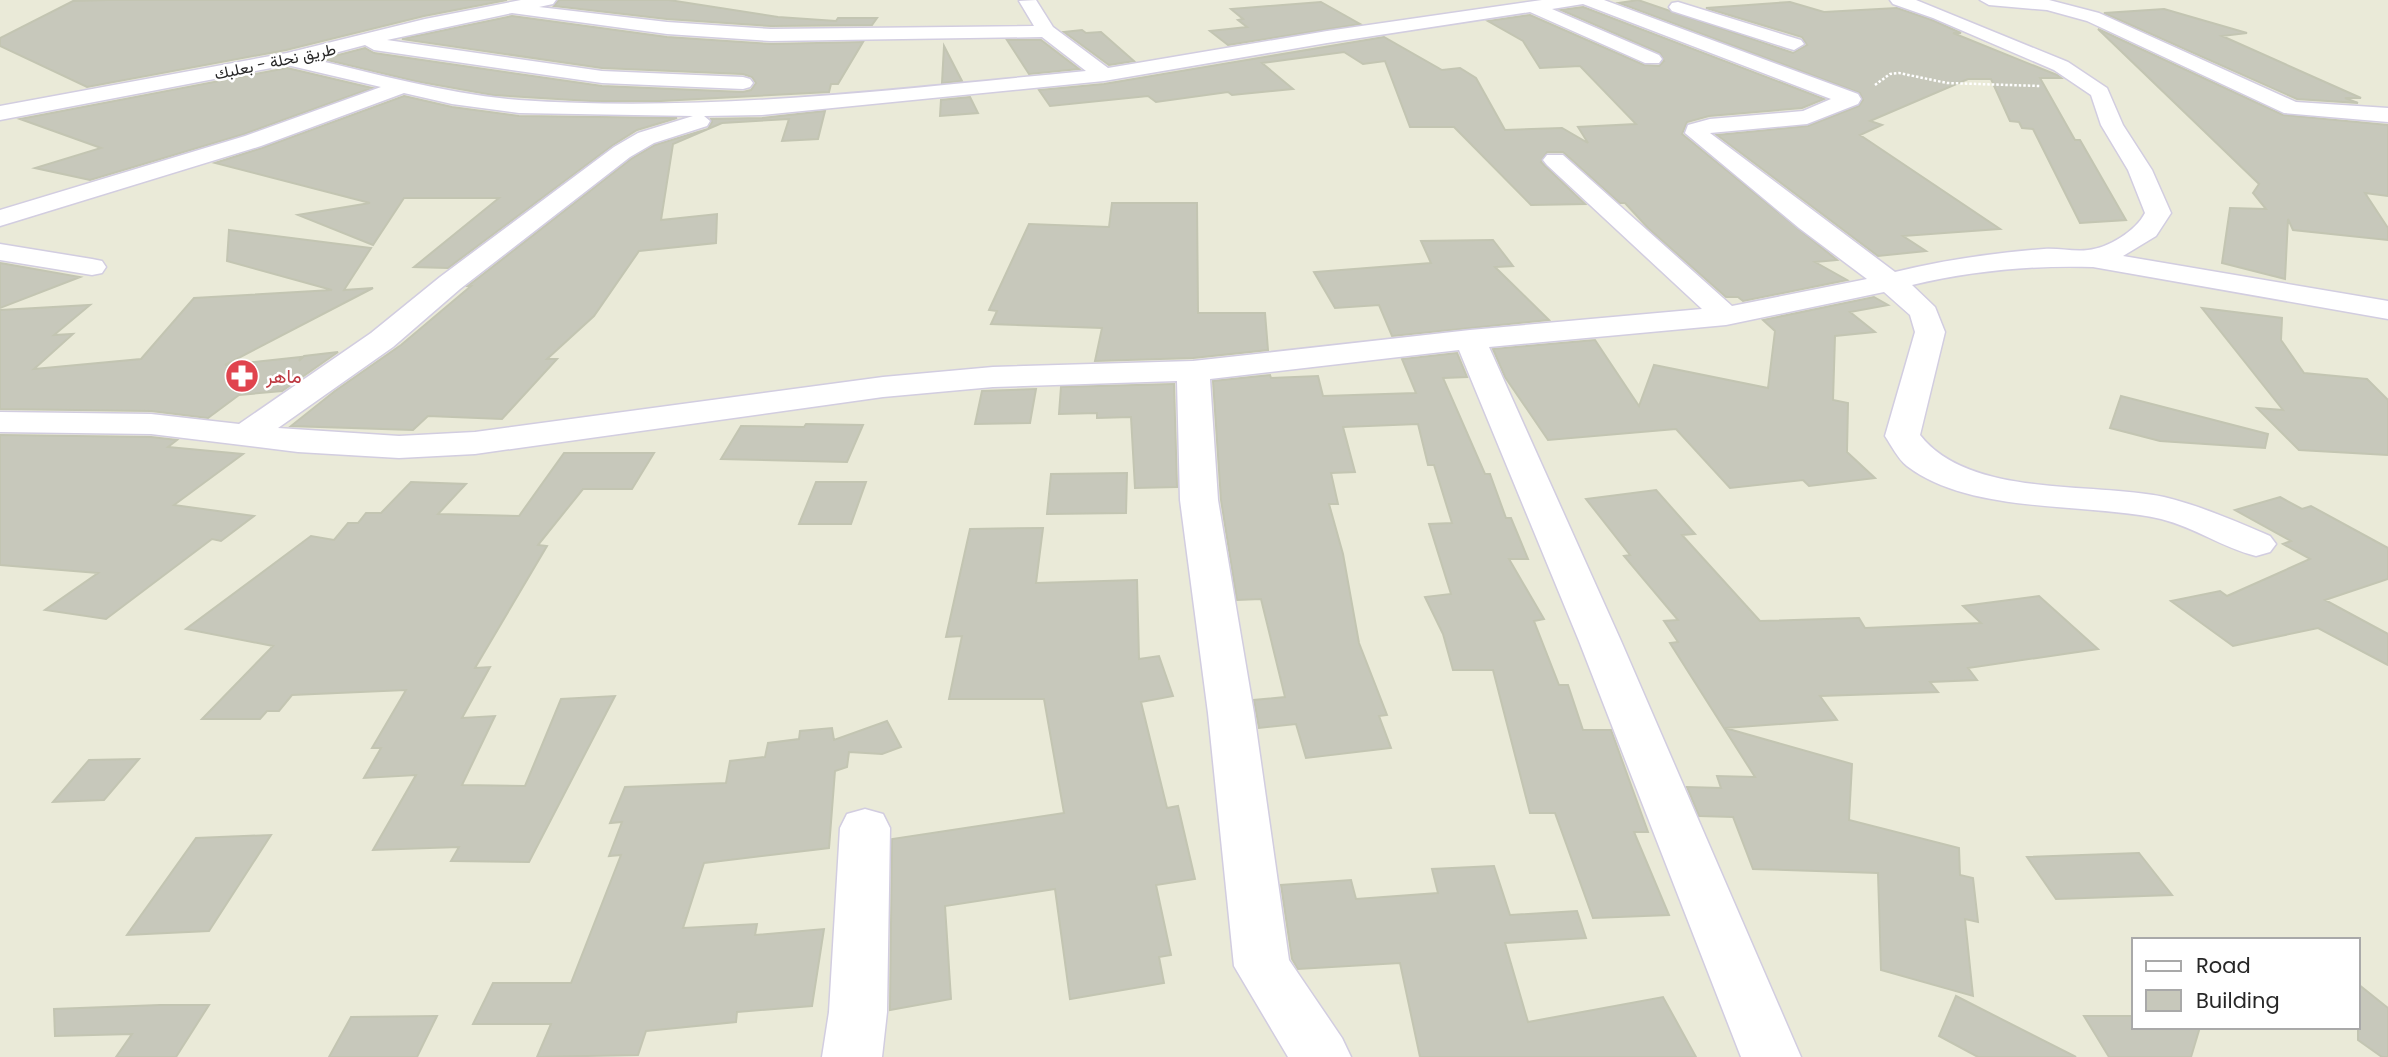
<svg xmlns="http://www.w3.org/2000/svg" width="2388" height="1057" font-family="Poppins,Vazirmatn,sans-serif">
	<style>
		.building { fill: #c7c8bb; stroke: #c3c5b2; stroke-width: 2 }
		.lines { fill: none; stroke-linecap: round; stroke-linejoin: round }
		.minor-casing { stroke: #d2cde0; stroke-width: 3 }
		.path { stroke: #fff; stroke-width: 2.5; stroke-dasharray: 2.5 2; stroke-linecap: butt }
		.minor { fill: #fff; fill-rule: evenodd }
		.labels { text-anchor: middle; stroke-width: 5; stroke-linejoin: round; paint-order: stroke }
		.far-street-label { font-size: 16px; fill: #272727; stroke: #fff }
		.health-label { font-size: 19px; fill: #be3a42; stroke: #fff; text-anchor: start }
	</style>
	<rect width="100%" height="100%" fill="#eaead8"/>
	<!-- building -->
	<path class="building" d="M108,0H507L424,16L286,50L87,87L0,46V38L73,1Z
		M559,0H669L778,17L836,21L838,18H877L872,25L771,26L667,19L554,6Z
		M1638,0L1793,53L1807,45L1802,37L1706,8L1790,2L1824,12L1897,8L1932,20L1961,33H1953L2057,75L2061,78H2040L2075,140H2080L2126,220L2080,223L2033,129L2022,128L2019,122L2010,121L1991,79H1968L1870,121L1882,125L1860,135L2000,229L1903,236L1926,251L1878,256L1717,135L1808,126L1859,106L1863,100L1860,93L1619,3Z
		M1321,2L1360,24L1228,45L1210,31L1247,27L1238,20L1243,19L1231,9Z
		M1583,7L1824,99L1802,108L1709,116L1687,122L1682,134L1837,260L1815,262L1847,280L1743,301L1738,297H1726L1648,228L1625,203H1620L1563,152H1547L1541,162L1585,204L1531,205L1454,127H1410L1385,61L1363,64L1344,52L1262,63L1293,89L1232,95L1228,92L1156,102L1148,96L1050,106L1039,90L1104,84L1384,37L1442,70L1460,68L1476,78L1505,130L1562,128L1588,143L1578,127L1636,124L1580,66L1540,68L1523,41L1488,21L1530,15L1644,65L1659,66L1664,61L1660,53L1561,10Z
		M2164,9L2247,33L2222,36L2361,98H2345L2358,103L2297,99L2104,13Z
		M512,16L667,37L771,44L863,42L838,84H831L829,92L661,101H590L493,95L415,81L323,59L365,48L374,53L602,86L743,92L751,90L756,83L752,77L743,74L602,68L402,39Z
		M2098,29L2283,115L2388,125V196L2365,193L2388,228V240L2293,230L2288,219L2285,279L2222,263L2230,208L2266,209L2253,193L2259,184Z
		M1082,30L1086,33L1101,32L1134,61L1109,65L1064,32Z
		M1007,40H1041L1079,69L1029,74Z
		M944,46L962,81L942,83Z
		M287,68L372,88L244,134L90,180L35,168L101,148L20,119Z
		M404,96L452,107L519,116L677,118L637,130L613,145L448,268L414,267L499,198H404L373,245L298,215L370,203L215,163L262,148Z
		M970,97L978,113L940,116L941,100Z
		M825,111L818,139L782,141L789,119L722,123L673,144L661,220L717,214L716,243L639,251L594,316L547,359H557L502,419L428,416L413,430L291,426L335,391L401,345L471,286H468L631,159L655,145L708,129L712,122L711,119L762,118Z
		M1112,203H1197L1198,313H1265L1268,350L1193,358L1095,361L1102,328L991,324L997,311L989,310L1029,224L1109,227Z
		M229,230L371,248L344,290L373,288L225,365L301,357L299,361L304,356L338,352L282,391L239,395L208,418L151,411L0,409V310L90,305L54,335L73,334L34,369L141,359L194,298L332,290L227,261Z
		M1493,240L1513,266L1495,267L1549,320L1392,336L1379,305L1335,308L1314,272L1431,263L1421,241Z
		M0,263L6,264L80,277L0,308Z
		M1874,297L1888,305L1850,312L1875,332L1835,336L1833,400L1848,403L1847,452L1875,478L1809,486L1803,480L1730,488L1676,429L1548,440L1505,377L1493,349L1595,340L1639,406L1654,365L1768,388L1775,331L1763,320Z
		M2202,308L2282,318L2281,340L2304,373L2367,379L2388,400V455L2299,450L2257,408L2283,410Z
		M1457,353L1467,377L1443,378L1485,474H1490L1506,518H1511L1528,559H1509L1544,619L1534,621L1559,685H1568L1583,730H1611L1648,832H1634L1669,915L1593,918L1555,813H1530L1493,670H1453L1443,634L1425,597L1451,594L1429,524L1452,523L1434,465H1428L1418,424L1343,427L1355,472L1331,473L1338,504H1329L1343,554L1359,643L1387,715L1379,716L1391,748L1306,758L1296,724L1259,728L1254,700L1285,697L1261,599L1237,600L1221,500L1213,381L1270,375L1271,378L1318,376L1323,396L1416,393L1402,359Z
		M1174,384L1177,487L1135,488L1131,417L1097,418V413L1059,414L1061,387Z
		M1036,389L1030,423L975,424L982,391Z
		M2121,396L2268,434L2265,448L2160,441L2110,428Z
		M806,424L863,425L847,462L721,459L741,426L804,427Z
		M0,435L151,437L177,440L168,447L243,454L174,505L254,516L221,541L212,539L106,619L45,610L98,573L0,565Z
		M564,453H654L632,489H583L538,545L547,546L475,668L490,667L462,718L495,716L462,785L525,786L561,699L615,696L529,862L451,861L459,847L373,850L416,775L364,778L381,748H372L406,690L292,695L279,711H267L260,719H202L273,646L186,629L311,536L334,540L348,523H358L366,513H381L411,482L466,484L438,514L519,516Z
		M1127,473L1126,513L1047,514L1051,474Z
		M816,482H866L851,524H799Z
		M1656,490L1695,534L1682,535L1760,621L1859,618L1865,628L1981,623L1963,606L2039,596L2098,649L1968,668L1977,680L1930,682L1938,692L1820,696L1837,720L1725,728L1852,764L1849,820L1959,848L1960,875L1973,878L1978,922L1965,919L1973,996L1881,970L1878,873L1753,869L1733,817L1699,816L1687,787L1721,788L1717,776L1755,777L1670,643L1678,642L1664,621L1678,620L1624,556L1630,555L1586,499Z
		M2280,497L2302,509L2311,506L2388,548V579L2325,600L2388,634V665L2318,628L2233,646L2171,601L2220,591L2227,596L2310,559L2283,544L2291,541L2235,510Z
		M1043,528L1036,583L1137,580L1139,659L1159,656L1173,696L1141,702L1167,808L1178,806L1195,879L1156,885L1171,955L1159,957L1164,983L1070,999L1055,889L945,906L951,999L890,1010L892,839L1064,813L1044,699H949L962,636L946,637L970,529Z
		M887,721L901,747L882,754L849,752L847,767L835,771L829,848L704,863L683,928L757,924L755,935L824,929L812,1006L737,1012L736,1022L646,1031L638,1055L537,1057L551,1024H473L493,983H571L621,855L609,856L622,822L610,823L625,787L726,783L730,761L765,757L768,743L799,739L800,731L832,728L834,740Z
		M139,759L104,800L53,802L89,760Z
		M271,835L209,931L127,935L196,838Z
		M2139,853L2172,895L2056,899L2027,857Z
		M1494,866L1510,915L1577,911L1586,938L1505,943L1528,1022L1663,997L1696,1057H1420L1400,963L1298,969L1292,959L1281,885L1351,880L1356,899L1438,893L1432,869Z
		M2358,984L2388,1008V1057H2382L2358,1040Z
		M1956,996L2076,1057H1978L1939,1036Z
		M160,1005H209L176,1057H116L132,1034L55,1036L54,1009Z
		M437,1016L417,1057H329L351,1017Z
		M2084,1016H2134V1027H2200L2191,1057H2109Z"/>
	<g class="lines">
		<!-- minor casing -->
		<g class="minor-casing">
			<path id="minor" d="M521,0H556L553,4L539,7L667,22L771,29L1034,26L1019,1L1036,0L1053,27L1108,68L1327,31L1542,0H1604L1858,94L1861,99L1858,104L1807,124L1710,133L1895,272C1943,260 1994,253 2044,249C2059,248 2074,252 2088,250C2108,248 2136,231 2145,213L2128,170L2101,125L2091,95L2054,70L1933,18L1893,4L1890,0H1916L2068,62L2107,88L2123,125L2152,170L2171,213L2156,236L2123,256L2388,301V319L2093,267C2033,265 1971,271 1912,285L1935,307L1945,332L1920,435C1969,498 2092,482 2164,497C2201,506 2235,521 2270,536L2276,544L2270,552L2256,556C2223,548 2194,527 2161,519C2086,502 1971,515 1907,466C1898,459 1891,445 1885,436L1915,332L1910,315L1884,292L1726,325L1489,347L1621,641L1801,1057H1741L1579,641L1459,350L1210,379L1218,500L1254,713L1289,960L1342,1038L1351,1057H1288L1234,966L1208,713L1180,500L1177,381L993,387L883,397L475,454L399,458L298,452L151,434L0,432V412L151,414L239,424L371,333L440,277L614,147L638,133L693,116L519,113L452,104L404,93L261,146L0,226V210L245,136L381,87L287,65L0,120V106L287,53L425,19ZM1583,4L1831,99L1803,111L1710,119L1688,125L1685,133L1799,228L1867,279L1732,306L1563,155H1547L1543,160L1547,165L1702,309L1470,330L1193,361L993,367L883,377L475,432L399,436L278,428L393,347L460,289L630,157L654,143L707,126L710,121L704,116L762,115L1104,81L1327,43L1530,12L1645,63H1659L1662,59L1659,55L1552,9ZM512,13L667,34L771,41L1042,37L1086,71C897,89 709,113 519,100C448,94 381,75 312,59L365,45L374,50L602,83L743,89L750,87L753,83L750,79L743,77L602,71L387,40Z
				M1980,0H2049L2099,13L2296,102L2388,108V122L2284,113L2087,21L2047,10L1989,5Z
				M1678,2L1801,40L1804,44L1794,50L1787,48L1672,11L1669,7L1672,3Z
				M0,244L92,259L102,261L106,267L102,273L92,275L0,260Z
				M865,809L883,814L890,828L887,1012L882,1057H822L829,1012L840,828L847,814Z"/>
		</g>
		<!-- path -->
		<path class="path" d="M1875,85L1890,74L1899,73L1947,83L2040,86"/>
		<!-- minor -->
		<use href="#minor" class="minor"/>
	</g>
	<!-- icons -->
	<defs>
		<g id="pharmacy-disc" transform="scale(1.75)"><circle r="9.5" fill="#e0444e" stroke="#fff"/><path d="M-2-6h4v4h4v4h-4v4h-4v-4h-4v-4h4Z" fill="#fff"/></g>
	</defs>
	<g fill-rule="evenodd">
		<use href="#pharmacy-disc" x="242" y="376"/>
	</g>
	<g class="labels">
		<!-- far-street labels -->
		<g class="far-street-label">
			<text transform="translate(275 61) rotate(-12)" y="6">طريق نحلة - بعلبك</text>
		</g>
		<!-- health labels -->
		<g class="health-label">
			<text x="266" y="383">ماهر</text>
		</g>
	</g>
	<!-- legend -->
	<rect x="2132" y="938" width="228" height="91" fill="#ffffff" stroke="#a9a9a9" stroke-width="2"/>
	<rect x="2146" y="961" width="35" height="10" fill="#ffffff" stroke="#a9a9a9" stroke-width="2"/>
	<text x="2196" y="973" font-size="21" fill="#272727">Road</text>
	<rect x="2146" y="990" width="35" height="21" fill="#c7c8bb" stroke="#a9a9a9" stroke-width="2"/>
	<text x="2196" y="1008" font-size="21" fill="#272727">Building</text>
</svg>
